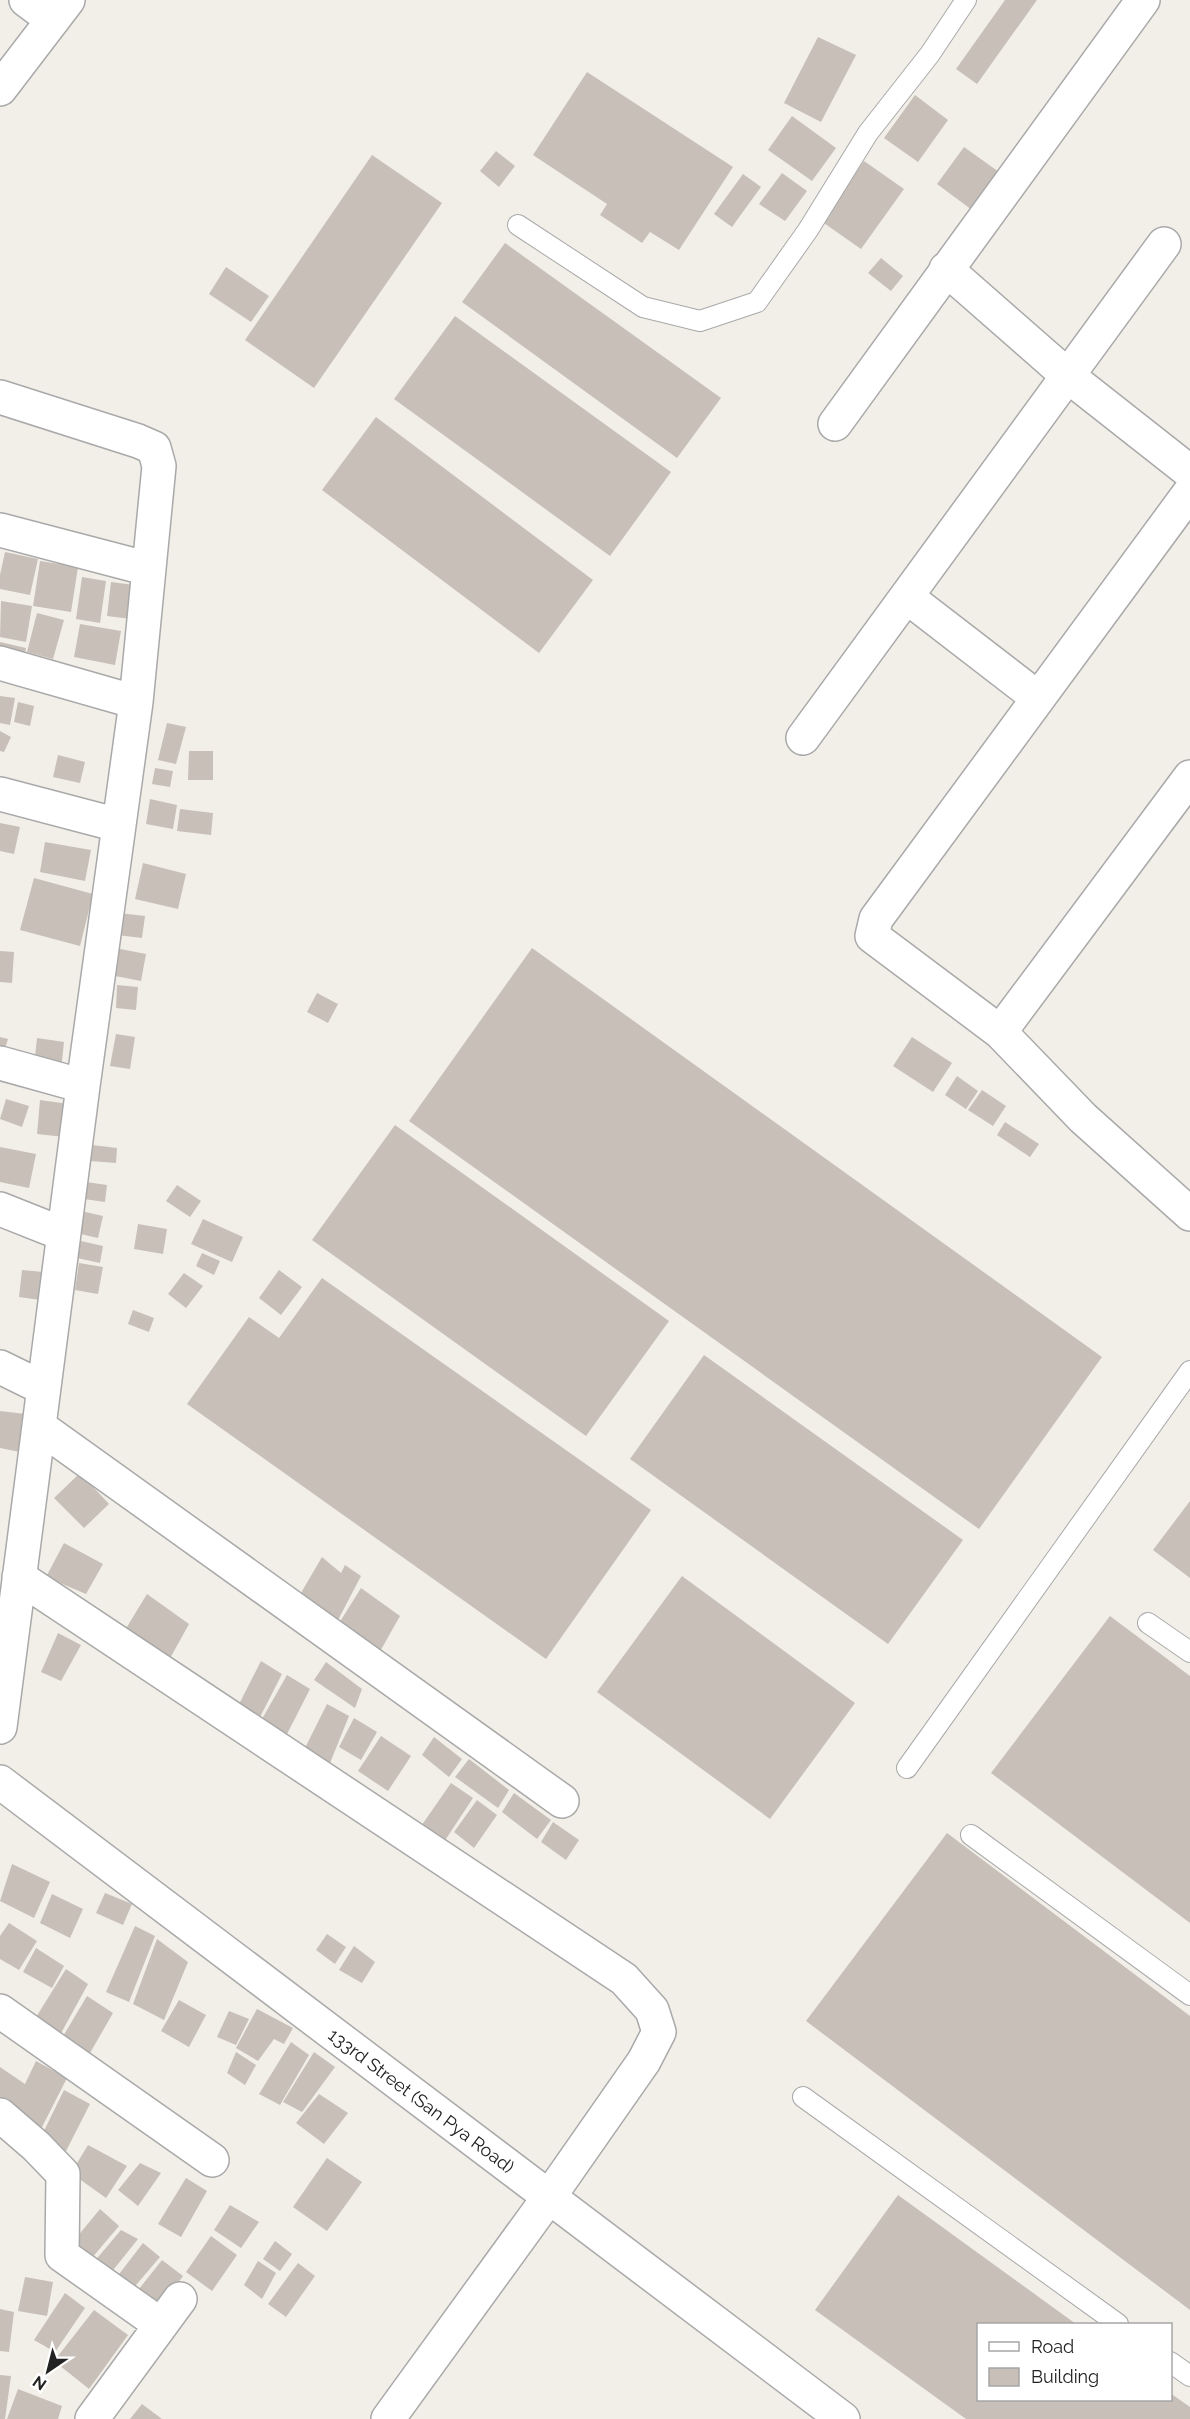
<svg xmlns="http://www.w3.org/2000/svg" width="1190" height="2419" font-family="Raleway,sans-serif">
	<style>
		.building { fill: #c7bfb8 }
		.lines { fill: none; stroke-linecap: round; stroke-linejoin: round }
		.lane-casing { stroke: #a9a9a9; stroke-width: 22 }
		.street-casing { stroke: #a9a9a9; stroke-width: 36 }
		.lane { stroke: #fff; stroke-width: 20 }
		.street { stroke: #fff; stroke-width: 33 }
		.labels { text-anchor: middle; stroke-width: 4.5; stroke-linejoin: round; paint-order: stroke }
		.street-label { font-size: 18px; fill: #222; stroke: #fff }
	</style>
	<rect width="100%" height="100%" fill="#f2efe9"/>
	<!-- building -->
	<path class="building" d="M1005,0H1037L977,84L956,69Z
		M818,37L856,55L821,122L784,103Z
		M587,72L733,167L679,250L650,232L642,243L600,215L607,204L533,155Z
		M915,95L948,120L918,162L884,138Z
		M792,116L836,148L812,181L768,150Z
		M964,147L999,172L972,210L937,184Z
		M496,151L515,166L499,187L480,171Z
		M372,155L442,203L314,388L245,340Z
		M864,161L904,189L861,249L821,221Z
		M782,173L807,191L785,221L759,204Z
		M743,174L761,187L732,227L714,214Z
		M505,243L721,398L677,458L462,302Z
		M881,258L903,276L891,291L868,273Z
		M226,267L269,296L251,322L209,294Z
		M455,316L671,472L610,556L394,399Z
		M376,417L593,580L539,653L322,490Z
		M5,552L38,559L30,595L0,589V575Z
		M40,561L78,567L71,612L33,606Z
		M82,577L106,581L100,623L76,619Z
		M111,582L134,585L131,619L107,616Z
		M1,601L32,606L26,642L0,637Z
		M37,613L64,620L53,659L27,652Z
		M80,624L121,631L115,665L74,657Z
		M0,642L26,648L23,663L0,658Z
		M0,696L15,698L10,725L0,723Z
		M18,702L34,706L30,726L14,722Z
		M167,723L186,727L176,764L158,760Z
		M0,731L11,737L4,752L0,751Z
		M189,751H213V780H188Z
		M58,755L85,762L80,783L53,777Z
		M155,768L173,771L170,787L152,784Z
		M150,799L177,805L173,829L146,824Z
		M180,809L213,813L211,835L177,831Z
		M0,823L20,827L14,854L0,851Z
		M45,842L91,850L85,881L40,872Z
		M143,863L186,874L178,909L135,899Z
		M34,878L93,894L80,946L20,930Z
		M119,913L145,916L142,938L117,935Z
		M115,948L146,954L141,981L110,975Z
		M532,948L1102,1357L979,1529L409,1121Z
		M0,951L14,952L12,983L0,982Z
		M117,985L138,987L136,1010L116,1008Z
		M317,993L338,1004L328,1023L307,1012Z
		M116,1034L135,1037L130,1069L110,1066Z
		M0,1037L8,1039L3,1055H0Z
		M912,1037L952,1063L933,1092L893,1066Z
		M37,1038L64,1042L61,1070L34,1066Z
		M957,1076L978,1091L966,1109L945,1095Z
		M982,1090L1006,1106L993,1126L968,1110Z
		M6,1099L29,1106L22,1127L0,1119Z
		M40,1100L69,1104L65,1137L37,1134Z
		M1005,1122L1039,1144L1030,1157L997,1135Z
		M395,1125L669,1321L586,1436L312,1240Z
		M92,1145L117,1148L116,1163L90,1161Z
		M0,1147L36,1154L29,1188L0,1182Z
		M86,1182L107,1185L105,1202L84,1199Z
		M177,1185L201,1201L190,1217L166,1201Z
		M81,1211L103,1216L98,1238L76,1233Z
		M203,1219L243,1237L232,1262L191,1244Z
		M138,1224L167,1229L163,1254L134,1249Z
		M81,1241L103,1246L100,1263L77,1258Z
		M202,1253L220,1261L214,1275L196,1266Z
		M79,1263L103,1267L98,1294L75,1290Z
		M22,1270L43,1272L40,1300L19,1297Z
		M279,1270L302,1287L281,1315L259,1298Z
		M184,1273L203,1286L186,1308L168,1294Z
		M322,1278L651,1510L546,1659L187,1404L249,1317L279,1338Z
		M133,1310L154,1318L149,1332L128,1324Z
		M704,1355L963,1540L888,1644L630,1459Z
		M0,1411L26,1414L25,1453L0,1448Z
		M80,1473L109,1504L84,1528L54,1498Z
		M1190,1501V1578L1153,1550Z
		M64,1543L103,1564L86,1594L46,1577Z
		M322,1557L341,1573L345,1565L361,1576L337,1622L298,1598Z
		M682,1576L855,1703L770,1819L597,1692Z
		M361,1588L400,1616L378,1655L336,1628Z
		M147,1594L189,1624L168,1662L122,1635Z
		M1110,1616L1190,1676V1923L991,1773Z
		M58,1633L81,1645L61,1681L41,1672Z
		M261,1661L282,1674L256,1725L235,1712Z
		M326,1662L362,1689L355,1708L314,1680Z
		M287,1675L310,1689L286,1736L262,1719Z
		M327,1704L349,1716L328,1768L303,1752Z
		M354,1718L377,1732L361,1760L339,1747Z
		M381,1736L411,1756L388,1791L358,1771Z
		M434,1737L462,1759L449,1777L422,1755Z
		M469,1759L509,1790L498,1808L455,1777Z
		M451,1783L473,1798L440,1848L417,1832Z
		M514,1793L551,1820L537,1839L502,1812Z
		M477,1800L497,1815L474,1848L454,1832Z
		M553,1822L579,1840L566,1860L541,1842Z
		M947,1833L1190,2016V2310L806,2021Z
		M12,1864L50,1882L34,1918L0,1901Z
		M105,1893L132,1904L123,1925L96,1913Z
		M52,1894L83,1909L70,1938L40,1923Z
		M9,1923L37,1941L19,1970L0,1959V1936Z
		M135,1926L155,1936L129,2002L106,1992Z
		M327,1934L346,1947L335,1964L316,1950Z
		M157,1939L188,1962L164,2020L133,2004Z
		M354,1946L375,1962L362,1983L339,1970Z
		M36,1948L64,1966L52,1988L23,1972Z
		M66,1969L88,1984L59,2037L33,2022Z
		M87,1996L113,2013L86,2060L59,2043Z
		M179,2000L206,2015L189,2047L161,2031Z
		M257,2009L293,2028L284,2044L274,2039L258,2061L236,2048Z
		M229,2011L249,2019L236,2045L217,2037Z
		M291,2042L309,2055L280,2105L259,2094Z
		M236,2052L256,2065L245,2085L227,2073Z
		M314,2052L335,2067L302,2112L283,2102Z
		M36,2061L67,2078L40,2131L0,2106V2067L25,2084Z
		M64,2090L90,2104L63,2157L38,2143Z
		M319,2094L348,2113L324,2144L296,2123Z
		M88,2145L127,2166L106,2198L71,2173Z
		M327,2158L362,2182L327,2231L293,2207Z
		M140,2163L161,2173L138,2206L118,2190Z
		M186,2178L207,2191L181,2237L158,2224Z
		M898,2195L1076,2324H978V2400H1170V2393L1190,2407V2419H966L815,2310Z
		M230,2205L259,2222L241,2248L214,2230Z
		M100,2209L119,2226L91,2259L72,2243Z
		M121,2230L138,2239L110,2274L93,2263Z
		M211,2236L237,2255L212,2291L186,2272Z
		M275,2241L292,2254L280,2271L263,2259Z
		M143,2243L160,2257L131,2291L116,2278Z
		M162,2260L183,2276L159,2310L135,2294Z
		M258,2261L276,2273L262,2299L244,2285Z
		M298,2263L315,2276L286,2317L268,2304Z
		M25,2277L53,2282L47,2316L18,2311Z
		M65,2293L85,2308L55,2352L34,2340Z
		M0,2309L14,2312L9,2352L0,2351Z
		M94,2310L128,2335L89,2389L54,2361Z
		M0,2375L11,2376L5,2419H0Z
		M18,2389L62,2406L58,2419H7Z
		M142,2404L162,2419H130Z"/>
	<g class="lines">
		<!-- lane casing -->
		<g class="lane-casing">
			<path id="lane" d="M518,225L643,307L700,321L757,302L808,230L868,133L930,54L966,0
				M1148,1623L1190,1652
				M907,1768L1190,1371
				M971,1835L1190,1995
				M803,2097L1118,2324
				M1170,2362L1190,2376"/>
		</g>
		<!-- street casing -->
		<g class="street-casing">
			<path id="street" d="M26,0L53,20
				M0,89L68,0
				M946,269L1068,376L1190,472
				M0,397L138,441L154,448L159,466L136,702L83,1086L0,1727
				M835,424L1143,0
				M1190,492L876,919L872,936L1000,1032L1083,1118L1190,1214
				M0,530L149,569
				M907,597L1038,698
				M0,663L136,702
				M803,738L1164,244
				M0,794L118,825
				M1000,1032L1190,777
				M0,1063L83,1086
				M0,1209L63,1234
				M0,1367L43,1388
				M40,1427L562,1801
				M19,1577L624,1979L652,2010L659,2032L644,2061L549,2197L388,2419
				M0,1782L843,2419
				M0,2011L212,2160
				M0,2115L36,2146L63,2174L62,2255L161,2325
				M92,2419L180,2299"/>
		</g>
		<!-- lane -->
		<use href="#lane" class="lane"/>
		<!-- street -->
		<use href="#street" class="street"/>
	</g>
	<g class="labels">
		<!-- street labels -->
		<g class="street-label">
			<text transform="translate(421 2101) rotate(37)" y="6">133rd Street (San Pya Road)</text>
		</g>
	</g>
	<!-- legend -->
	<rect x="977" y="2323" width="195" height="78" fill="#ffffff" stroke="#a7a7a7" stroke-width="1.5"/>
	<rect x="989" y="2342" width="30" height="9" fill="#ffffff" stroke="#a7a7a7" stroke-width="1.5"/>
	<text x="1031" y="2353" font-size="18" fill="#222222">Road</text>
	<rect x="989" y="2368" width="30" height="18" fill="#c7bfb8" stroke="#a7a7a7" stroke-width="1.5"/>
	<text x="1031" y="2383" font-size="18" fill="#222222">Building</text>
	<!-- north arrow -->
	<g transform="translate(48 2371) rotate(215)" stroke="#ffffff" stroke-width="4.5" paint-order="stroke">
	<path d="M0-4.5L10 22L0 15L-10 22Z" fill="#222222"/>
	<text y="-9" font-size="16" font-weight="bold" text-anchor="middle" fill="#222222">N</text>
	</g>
</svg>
